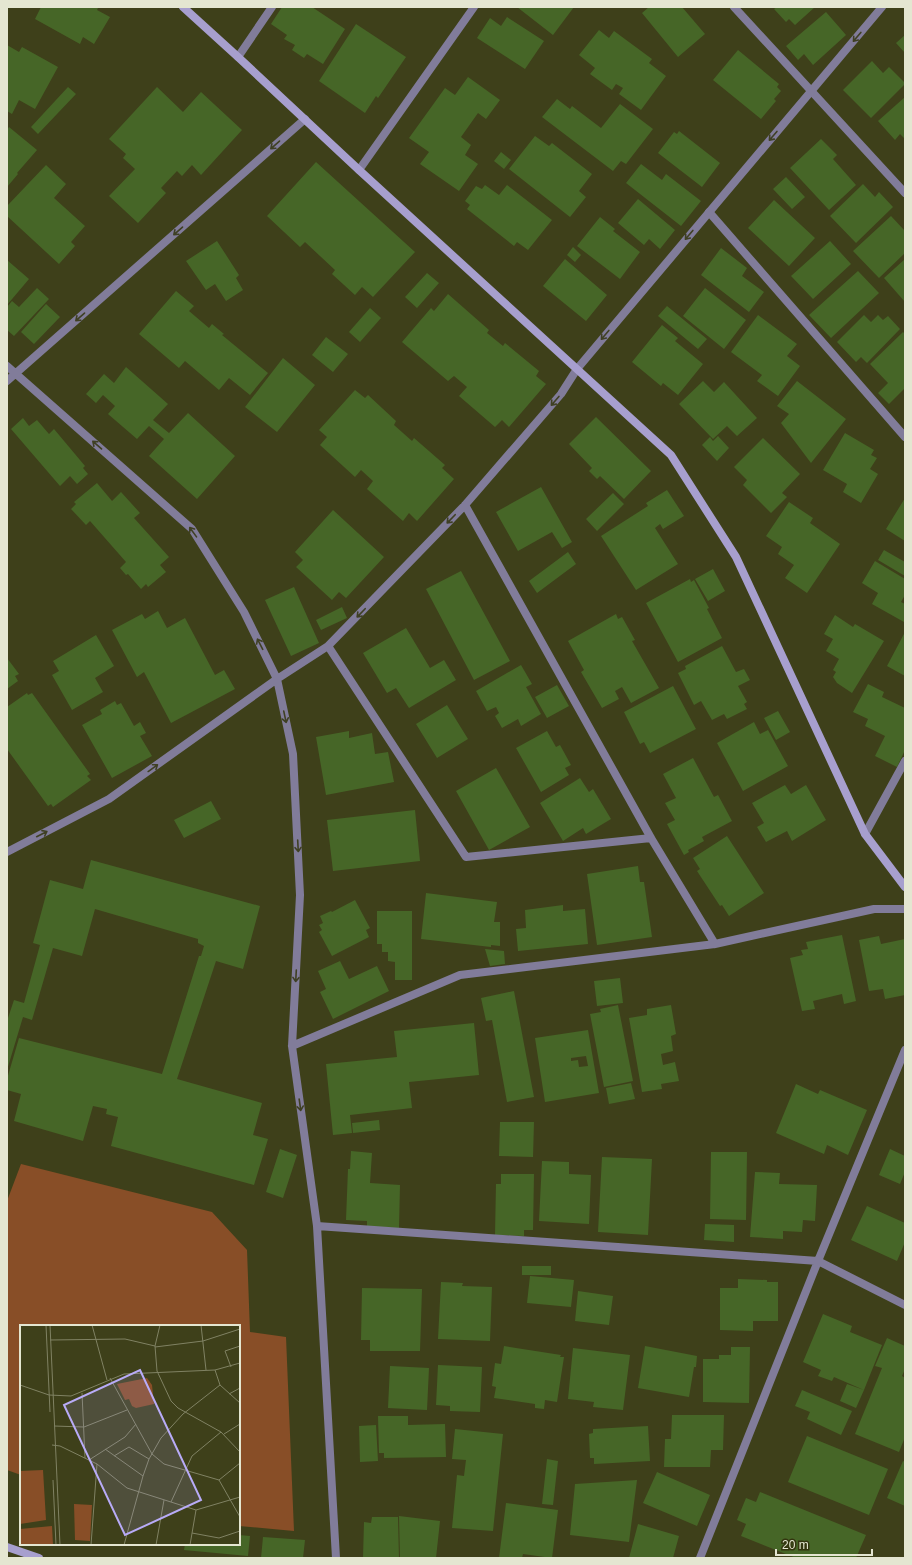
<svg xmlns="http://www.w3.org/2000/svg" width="912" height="1565" font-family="Arial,sans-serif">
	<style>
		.green { fill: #884e27 }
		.building { fill: #466627; fill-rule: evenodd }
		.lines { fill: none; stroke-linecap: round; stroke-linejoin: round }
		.lane { stroke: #817c9a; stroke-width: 8 }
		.street { stroke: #817c9a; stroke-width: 8 }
		.secondary { stroke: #a79fce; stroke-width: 8 }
		.oneway { stroke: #3f4024 }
		.inset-road { fill: none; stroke: #808263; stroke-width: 1 }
		.view { fill: #b8abf7; fill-opacity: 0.15; stroke: #b8abf7; stroke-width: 2 }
		.inset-edge { fill: none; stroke: #e4e6d1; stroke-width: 2 }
	</style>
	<rect width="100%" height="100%" fill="#3e401a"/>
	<!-- green -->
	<path class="green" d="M21,1164L212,1212L247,1250L250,1332L286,1337L294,1531L239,1526V1326H21V1475L7,1470V1201Z"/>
	<!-- building -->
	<path class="building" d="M41,7H97L98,8L97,10L110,17L94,44L83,37L80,44L35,19Z
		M282,7H312L345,29L323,64L307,54L304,58L292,50L295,45L284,39L287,35L271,24Z
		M517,7H574L553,35Z
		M649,7H682L705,34L678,57L642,13Z
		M777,7H815L795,25L789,19L786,22L774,9Z
		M826,12L846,35L813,65L804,54L798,60L786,46Z
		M507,17L544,41L525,69L477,38L490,18L501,26Z
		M356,24L406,57L378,98L376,96L365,113L319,81Z
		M599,30L609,38L614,31L652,59L649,63L666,76L641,110L619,94L623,88L616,84L612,90L590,74L595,68L579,55Z
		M905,35V53L896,43Z
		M7,45L19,52L22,47L58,67L35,109L19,100L12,114L7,111Z
		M738,50L779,84L777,87L781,91L774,99L776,101L761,119L713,80Z
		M872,61L883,73L889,67L905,83V84L871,118L843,90Z
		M468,77L500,100L486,119L478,113L461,137L471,145L465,155L478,164L459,191L420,164L429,152L409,138L445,88L455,95Z
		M68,87L76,94L38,134L31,127Z
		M157,87L183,112L201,92L242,130L201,175L192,165L182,176L177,171L161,188L166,193L138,223L109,196L135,169L123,158L126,154L109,139Z
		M905,97V139L900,134L895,140L878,121Z
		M557,99L570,109L572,106L601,128L620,104L653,129L626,164L621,161L613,171L542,117Z
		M9,127L37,150L17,173L18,174L7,187V130Z
		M679,131L720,163L702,187L658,153L674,132L677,134Z
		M535,136L549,146L552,143L592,174L579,191L586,197L570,217L509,169Z
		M821,139L837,155L833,159L856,185L829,210L790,168Z
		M501,152L511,160L504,169L494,161Z
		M316,162L415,252L373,297L362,287L355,295L332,274L335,270L305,242L300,247L267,216Z
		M641,164L662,180L666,174L701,201L681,226L626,183Z
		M46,165L66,184L54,198L85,226L71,242L75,246L59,264L7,216V206Z
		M786,177L805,197L792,209L773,189Z
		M863,184L875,197L879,192L893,207L856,243L830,216Z
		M485,185L499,195L507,185L552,220L528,250L517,242L514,246L467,209L470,205L465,201L476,186L482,189Z
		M638,199L675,230L660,249L649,239L644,245L618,223Z
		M774,200L815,238L789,266L748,228Z
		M891,216L905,231V253L879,278L853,251Z
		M600,217L615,229L613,231L640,252L620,279L577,246Z
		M217,241L239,275L236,278L243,290L226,301L215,284L206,290L186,261Z
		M830,241L851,264L813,299L791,276Z
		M573,247L581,255L575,262L567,255Z
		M721,248L747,268L742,276L764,292L749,312L701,275Z
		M565,259L607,295L586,321L543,286Z
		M905,259V302L884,278Z
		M7,260L29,279L7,305Z
		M858,271L879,293L831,338L809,315Z
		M427,273L439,283L417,308L405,297Z
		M37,288L49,299L14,336L7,330V307L12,301L19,307Z
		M705,288L746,320L724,349L683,316Z
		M176,291L194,306L189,311L209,328L212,324L224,334L222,335L268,373L250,395L229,378L219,390L185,361L179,368L139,334Z
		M448,294L489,330L487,333L503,346L505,343L539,371L536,376L546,384L509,427L502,420L495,427L459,396L467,387L454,376L448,381L402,342L431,308L434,311Z
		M46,304L60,317L34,344L21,332Z
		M667,306L707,339L698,349L658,316Z
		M370,308L381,318L360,342L349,332Z
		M758,315L797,344L787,356L800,366L778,396L757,381L762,375L731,352Z
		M864,315L871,322L878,315L883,320L888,316L900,329L867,363L861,357L856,362L837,342Z
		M662,325L678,338L675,341L703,364L678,395L663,383L661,386L632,362Z
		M903,332L905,334V388L889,404L878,393L888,383L870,364Z
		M326,337L348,354L333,372L312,355Z
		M283,358L315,385L277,432L245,407Z
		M126,367L168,404L153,420L169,433L188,413L235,456L197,499L149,456L164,439L149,426L137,439L108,414L115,406L103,395L96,403L86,394L104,374L114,383Z
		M703,381L714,392L724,382L757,418L737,436L727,426L713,439L679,404Z
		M797,381L846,419L811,463L781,423L789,414L777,406Z
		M355,390L365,398L368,395L396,421L394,425L412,441L414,438L445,465L442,468L454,479L417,521L409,513L403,521L367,489L373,481L361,470L355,477L320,445L327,437L319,430Z
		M596,417L651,471L624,499L600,476L597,479L589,471L592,468L569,444Z
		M23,418L29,426L37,420L49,434L54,429L85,466L83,468L88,474L77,484L70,476L60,486L11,429Z
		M845,433L874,450L871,455L877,458L870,469L878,474L861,503L843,492L847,484L823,470Z
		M718,436L729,448L717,461L702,445L710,437L713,441Z
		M763,438L800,474L782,493L787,497L771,513L743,485L747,480L734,467Z
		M97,483L112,501L121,492L140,513L134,518L169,557L160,565L166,572L148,587L146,584L141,589L128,574L126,575L120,568L126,562L90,521L86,525L71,509L76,504L74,502Z
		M541,487L572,542L562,548L552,532L518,551L496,512Z
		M667,490L684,516L663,529L660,524L655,528L678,564L636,590L601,536L648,506L646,503Z
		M613,493L624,504L597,531L586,519Z
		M905,498V541L886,529Z
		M789,502L813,518L810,523L840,544L807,593L785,578L794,565L778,554L782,547L766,536Z
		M333,510L384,557L346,598L339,592L332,600L296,567L303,560L295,552Z
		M884,550L905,562V576L878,560Z
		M568,552L576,564L537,593L529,581Z
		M875,561L905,579V595L901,602L905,604V620L904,622L872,604L878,593L862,583Z
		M713,569L725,591L708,601L695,579Z
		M461,571L510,661L474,680L426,589Z
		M690,579L691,582L694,580L709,608L707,609L722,638L678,662L646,603Z
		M294,587L319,643L291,656L265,600Z
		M342,607L347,618L321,630L316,620Z
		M158,611L167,628L185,618L215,675L224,670L235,689L171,723L144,672L137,677L112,630L142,614L145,619Z
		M616,614L618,619L622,617L635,640L632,641L659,688L631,703L622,687L615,691L619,699L602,708L581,672L584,670L568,641Z
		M835,615L853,627L855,624L884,641L852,693L837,683L833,677L836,672L833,670L839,659L826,651L833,639L824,634Z
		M406,628L430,668L444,660L456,680L409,708L396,688L387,693L363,653Z
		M905,632V676L887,666Z
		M96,635L114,666L95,678L103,692L72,710L52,675L59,671L53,661Z
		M722,646L736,672L744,669L750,680L738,686L747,702L744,704L747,709L727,719L724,714L712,720L701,701L694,705L678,673L686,669L685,666Z
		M7,658L19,674L15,676L18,681L7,689Z
		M521,665L532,684L526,687L541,714L521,726L518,719L502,728L495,716L499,713L496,707L487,711L476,691Z
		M868,684L884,692L882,697L905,708V750L897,767L875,756L885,736L865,726L868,719L853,712Z
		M557,685L569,706L547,718L535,697Z
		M673,686L696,729L650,753L644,742L640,744L624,712Z
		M27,693L28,695L32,693L90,774L87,776L91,780L53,807L51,804L48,806L7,749V707Z
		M115,701L117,705L121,703L134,726L140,722L146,733L140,736L152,756L112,778L82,725L102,714L100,710Z
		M447,705L468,739L437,758L416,724Z
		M778,711L790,732L776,740L764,718Z
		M754,722L760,734L768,730L788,766L743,791L717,743Z
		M349,731V738L372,733L375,754L388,752L394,782L326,795L316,737Z
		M547,731L556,747L560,745L571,765L565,768L569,775L541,792L516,748Z
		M693,758L714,797L718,795L732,821L702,837L704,841L688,850L689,852L684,855L667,824L675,820L665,803L676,798L663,774Z
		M496,768L530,827L489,850L456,791Z
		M580,778L589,792L593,789L611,819L586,834L583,828L563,841L540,803Z
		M785,785L791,794L806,785L826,820L792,841L787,831L766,842L757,827L764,823L752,803Z
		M211,801L221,819L184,838L174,820Z
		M415,810L420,861L333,871L327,820Z
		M727,836L764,893L729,916L722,905L720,906L697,871L700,869L693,858Z
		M91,860L260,906L243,969L216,961L177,1079L262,1103L253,1135L268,1139L254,1185L111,1146L118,1117L106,1114L107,1109L93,1106L83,1141L14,1121L21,1094L7,1090V1079L19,1038L162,1074L199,956H201L204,946L198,943V939L95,909L82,956L53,948L32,1020L23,1017L7,1070V1021L14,1000L24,1003L40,945L33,943L50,880L83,889Z
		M638,866L640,882H644L652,937L597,945L587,874Z
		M426,893L497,902L494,922H500V946L491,945V947L421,939Z
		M355,900L370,928L366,930L369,937L332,956L319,932L322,930L319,925L323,923L320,916L331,911L332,912Z
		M563,905V911L585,909L588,944L518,951L516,929L526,928L525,910Z
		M377,911H412V980H395V962L388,961V952H382V944H377Z
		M842,935L856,1001L844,1004L842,994L813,1001L815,1009L802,1011L790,958L803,955L801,950L808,949L806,942Z
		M879,936L881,944L905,939V995L885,999L883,989L869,991L859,940Z
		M485,949L504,951L505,964L490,966Z
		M340,961L349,979L377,966L389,991L333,1019L320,992L326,989L318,971Z
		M620,978L623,1003L597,1006L594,981Z
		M514,991L534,1097L507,1102L492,1020L486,1021L481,998Z
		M618,1005L633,1081L604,1087L590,1014L601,1012L600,1009Z
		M671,1005L676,1034L671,1036L673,1051L661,1054L663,1065L675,1062L679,1081L661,1084L662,1089L642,1092L629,1018L647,1015V1009Z
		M474,1023L479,1075L409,1082L412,1108L350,1115L352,1133L333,1135L326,1064L397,1057L394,1031Z
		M588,1030L599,1093L545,1102L535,1038ZM586,1056L588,1066L579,1067L578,1060L571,1061V1058Z
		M631,1083L635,1099L609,1104L606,1088Z
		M796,1084L818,1094L820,1090L867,1110L848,1155L827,1145L824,1154L776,1133Z
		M379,1120L380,1130L353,1133L352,1123Z
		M500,1122H534L533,1157L499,1156Z
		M280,1149L297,1155L283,1198L266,1192Z
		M890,1149L905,1156V1172L900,1184L879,1175Z
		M351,1151L372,1153L370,1183L400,1185L399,1228L367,1227V1221L346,1220L348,1169H350Z
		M711,1152H747L746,1220L710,1219Z
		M602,1157L652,1159L648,1235L598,1232Z
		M542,1161L569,1162V1174L591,1175L589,1224L539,1221Z
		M755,1172L780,1173L779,1184L817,1185L815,1221L803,1220L802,1232L783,1231V1239L750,1237Z
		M501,1174H534L533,1230H524V1236L495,1235L496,1184H501Z
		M867,1206L905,1223V1242L897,1261L851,1240Z
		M705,1224L734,1225V1242L704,1240Z
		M522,1266H551V1275H522Z
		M530,1276L574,1280L571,1307L527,1303Z
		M738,1279L767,1280V1282H778V1321H753V1331L720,1330V1288H738Z
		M441,1282L463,1283L462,1286L492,1287L490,1341L438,1339Z
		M362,1288L422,1289L420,1351H370V1340H361Z
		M578,1291L613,1296L609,1325L575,1321Z
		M823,1314L852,1326L850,1332L882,1345L864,1390L834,1377L832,1381L818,1376L821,1370L803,1362Z
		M887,1338L905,1346V1369L902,1376L905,1378V1437L899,1452L855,1434L882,1368L875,1366Z
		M504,1346L561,1355L560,1357H564L557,1402L545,1400L544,1409L535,1408V1404L494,1398L496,1387L492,1386L495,1363L501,1364Z
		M645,1346L697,1356L696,1367H694L689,1397L638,1388Z
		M731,1347H750L749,1403L703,1402V1359H719V1355H731Z
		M573,1348L630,1355L623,1410L593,1407L594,1402L568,1399Z
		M438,1365L482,1367L480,1412L450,1411V1406L436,1405Z
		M390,1366L429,1368L427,1410L388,1408Z
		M847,1384L864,1390L856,1408L840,1401Z
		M802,1390L852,1411L841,1435L807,1419L810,1412L795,1406Z
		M672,1415H724L723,1450H711L710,1467H664L665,1439H671Z
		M378,1416H408V1425L445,1424L446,1457L384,1458V1453H379Z
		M376,1425L378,1461L360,1462L359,1426Z
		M648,1426L650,1461L594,1464V1458H590L589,1434L593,1433V1429Z
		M455,1429L503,1434L493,1531L452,1528L457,1475L464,1476L466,1460L452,1459Z
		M807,1436L888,1469L869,1515L788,1482Z
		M547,1459L558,1461L553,1505L542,1504Z
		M903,1461L905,1462V1506L887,1498Z
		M657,1472L710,1495L697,1526L643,1503Z
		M637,1480L629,1542L570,1535L575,1484Z
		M760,1492L866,1535L856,1558H796L741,1536L746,1524L737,1520L746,1498L756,1502Z
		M506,1503L558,1510L552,1558L523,1554L522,1558H499Z
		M399,1516L440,1521L436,1558H400Z
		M372,1517H398L399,1558H363L364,1522L371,1523Z
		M638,1524L679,1536L673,1558H629Z
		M239,1535L250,1536L248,1556L184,1550L185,1544H239Z
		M263,1537L305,1540L303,1558H261Z"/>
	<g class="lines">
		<!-- lane -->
		<path class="lane" d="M734,7L905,193
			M238,57L272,7
			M709,212L905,437"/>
		<!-- street -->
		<path class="street" d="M359,170L474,7
			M7,366L192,529L244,612L277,679L293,754L300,895L292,1046L317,1226L336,1558
			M7,381L305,119
			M465,505L651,838L715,944
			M328,646L466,857L651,838
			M865,834L905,761
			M7,852L109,799L277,679L328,646L465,505L561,394L577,369L882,7
			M292,1046L460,975L715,944L874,909H905
			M317,1226L818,1261L905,1305
			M700,1558L818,1261L905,1050"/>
		<!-- secondary -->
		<path class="secondary" d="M183,7L238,57L359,170L671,455L736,557L865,834L905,887
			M7,1547L39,1558"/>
	</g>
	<!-- one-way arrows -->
	<defs><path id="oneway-shaft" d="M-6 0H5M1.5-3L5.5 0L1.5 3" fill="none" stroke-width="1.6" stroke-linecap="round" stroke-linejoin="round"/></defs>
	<g class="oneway">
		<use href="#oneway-shaft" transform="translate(857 37) rotate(130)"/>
		<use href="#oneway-shaft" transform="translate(773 136) rotate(131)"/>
		<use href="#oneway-shaft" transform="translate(275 145) rotate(139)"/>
		<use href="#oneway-shaft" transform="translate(178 231) rotate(139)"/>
		<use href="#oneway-shaft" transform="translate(689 235) rotate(130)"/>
		<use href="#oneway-shaft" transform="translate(80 317) rotate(139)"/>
		<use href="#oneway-shaft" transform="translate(605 335) rotate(130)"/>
		<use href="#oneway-shaft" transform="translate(555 401) rotate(131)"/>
		<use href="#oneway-shaft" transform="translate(97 445) rotate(-139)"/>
		<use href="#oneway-shaft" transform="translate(451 519) rotate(134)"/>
		<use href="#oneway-shaft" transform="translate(193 532) rotate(-126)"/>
		<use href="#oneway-shaft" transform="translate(361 613) rotate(134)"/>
		<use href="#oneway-shaft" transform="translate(260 644) rotate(-117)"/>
		<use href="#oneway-shaft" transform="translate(285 717) rotate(78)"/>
		<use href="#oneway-shaft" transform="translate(153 768) rotate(-36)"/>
		<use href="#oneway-shaft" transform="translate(42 834) rotate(-27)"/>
		<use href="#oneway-shaft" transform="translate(298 846) rotate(87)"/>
		<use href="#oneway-shaft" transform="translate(296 976) rotate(93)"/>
		<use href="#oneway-shaft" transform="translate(300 1105) rotate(82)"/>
	</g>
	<!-- overview -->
	<g transform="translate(20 1325)">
		<rect width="220" height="220" fill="#3e401a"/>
		<path d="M127,53L132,60L134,79L116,83L112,81L109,74L105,75L97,59ZM23,145L26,195L0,199V146ZM54,179L72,180L70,216L55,215ZM32,201L33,220H0V204Z" fill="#884e27"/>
		<path class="inset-road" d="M26,0L30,87M30,0L40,220M72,0L87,55M140,0L135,21L137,46L151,76L158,83L201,107L220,127M181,0L186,45M30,15L105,14L135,21M135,22L183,16L220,4M211,42L205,26L220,21M195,45L200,60L220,78M90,53L132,129L144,139L199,155L220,192M0,60L29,70L51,71L104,49L195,45L220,38M62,68L65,133M209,69L220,63M34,101L64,102L107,85M204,109L220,99M32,120L40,121L77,139L107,163L176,185L220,172M85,124L123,151M94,131L109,122L129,134M69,135L105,112L116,99M33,155L36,220M199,155L220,138M151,177L172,131L201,107M172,208L199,213L220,206M71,220L77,139M104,220L123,151L129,134L141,113L163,89L200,60M136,220L144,175M170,220L176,185"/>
		<path class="view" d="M120,45L181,175L105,210L44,80Z"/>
		<rect width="220" height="220" class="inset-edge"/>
	</g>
	<!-- border -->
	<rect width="912" height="1565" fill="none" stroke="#e4e6d1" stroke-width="16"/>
	<!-- scale -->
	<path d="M776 1549v6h96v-6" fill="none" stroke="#e4e6d1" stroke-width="2"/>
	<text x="782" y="1549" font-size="12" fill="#e4e6d1" stroke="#33350f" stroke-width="3" paint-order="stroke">20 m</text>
</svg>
